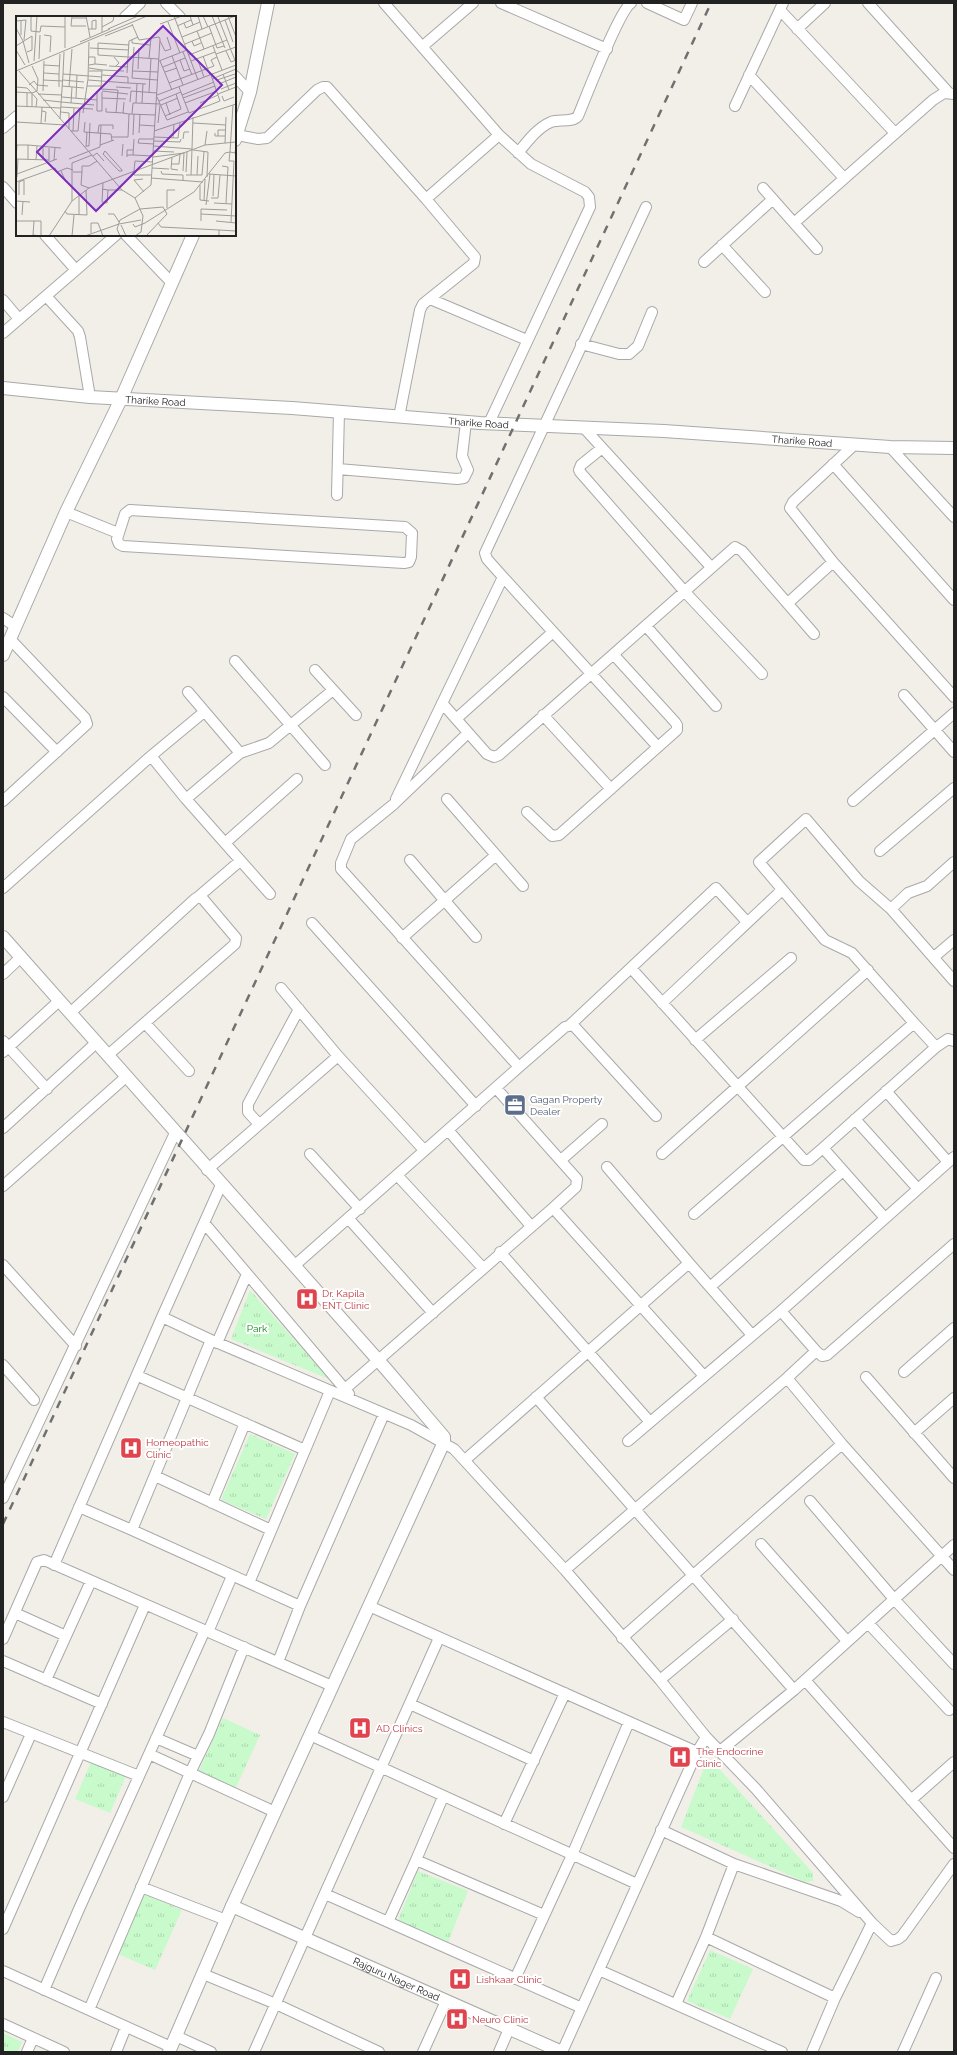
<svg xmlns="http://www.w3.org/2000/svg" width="957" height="2055" font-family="Raleway,sans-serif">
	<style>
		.park { fill: url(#park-tufts) }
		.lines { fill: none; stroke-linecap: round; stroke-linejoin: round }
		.minor-casing { stroke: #a9a9a9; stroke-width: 12 }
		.tertiary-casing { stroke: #a9a9a9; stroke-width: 14 }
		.minor { stroke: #fff; stroke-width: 10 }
		.tertiary { stroke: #fff; stroke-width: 12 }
		.rail { stroke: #707070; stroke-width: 2.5; stroke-dasharray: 8 8; stroke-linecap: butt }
		.labels { text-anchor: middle; stroke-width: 4; stroke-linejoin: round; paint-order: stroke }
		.street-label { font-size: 10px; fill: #222; stroke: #fff }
		.service-label { font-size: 10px; fill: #4e5e75; stroke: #fff; text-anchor: start }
		.health-label { font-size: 10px; fill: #be3a42; stroke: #fff; text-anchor: start }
		.park-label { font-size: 10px; fill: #0c8416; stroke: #fff }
		.inset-road { fill: none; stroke: #9f9d99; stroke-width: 1 }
		.view { fill: #7b2cbf; fill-opacity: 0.15; stroke: #7b2cbf; stroke-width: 2 }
		.inset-edge { fill: none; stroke: #222; stroke-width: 2 }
	</style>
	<defs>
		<pattern id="park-tufts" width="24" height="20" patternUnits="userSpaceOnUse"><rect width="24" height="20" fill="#c8facc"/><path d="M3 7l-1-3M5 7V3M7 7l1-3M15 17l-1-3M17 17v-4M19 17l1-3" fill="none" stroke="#acd6af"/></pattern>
	</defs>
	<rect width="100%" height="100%" fill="#f2efe9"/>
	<!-- park -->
	<path class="park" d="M250,1290L329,1379L231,1339Z
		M250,1434L295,1454L266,1519L221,1500Z
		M223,1718L260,1735L234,1792L197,1775Z
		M91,1762L126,1776L110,1813L75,1799Z
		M706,1763H714L813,1873V1881L805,1882L681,1827Z
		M418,1871L468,1891L448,1943L397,1923Z
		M144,1894L182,1910L155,1970L118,1954Z
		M710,1950L753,1969L730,2019L687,2001Z
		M3,2033L22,2042L18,2052H3Z"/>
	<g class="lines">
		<!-- minor casing -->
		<g class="minor-casing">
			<path id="minor" d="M166,3L180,17
				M384,3L499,135L531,164L585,192L589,197L590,207L489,423
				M501,3L607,49
				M647,3L684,20L692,3
				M868,3L949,93
				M780,10L895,133
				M125,17L140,3
				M797,29L825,3
				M423,46L473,3
				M749,75L844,178
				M235,76L250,92
				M735,106L783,3
				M3,128L17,116
				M237,135L258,139L267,138L317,90L323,87H327L426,199
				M518,153C527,142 537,128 551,122C559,119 572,123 578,116C586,97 619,11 631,3
				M3,187L17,203
				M763,188L817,249
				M646,207L485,553L487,559L503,577L658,747
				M794,223L933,100L944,93L954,94
				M45,235L76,270L116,235
				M126,235L171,282
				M722,245L765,292
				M704,262L773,199
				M46,296L78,331L80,337L90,397
				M430,299L527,340
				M3,300L19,319
				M3,333L76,270
				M581,344L619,354H629L638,346L652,312
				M399,417L420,310L423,304L474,263L475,257L426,199L499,135
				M584,428L711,567
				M855,444L793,502L790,508L833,562L954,697
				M890,447L954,517
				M602,448L581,465L579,470L580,472L685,592L762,674
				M833,464L954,600
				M338,469L457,479L464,478L468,470L462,456L466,422
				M337,495L339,412
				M130,510L405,527L412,533L411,557L409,562L404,563L123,546L119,544L117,539L125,514Z
				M66,512L118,533
				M788,603L833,562
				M3,618L15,626
				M646,626L716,706
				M235,661L325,765
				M315,670L356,715
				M904,695L954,752
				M3,697L57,752
				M442,703L487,754L494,757L499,755L735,547L742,551L814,634
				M204,712L151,756L186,799L270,894
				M543,715L611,789
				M456,719L553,632
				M468,733L394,804L351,839L341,863V869L519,1067L565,1027L573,1025L656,1116
				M240,753L269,743L333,690
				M186,799L240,753L188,692
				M396,799L503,577
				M447,799L523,886
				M3,801L87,724L85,718L10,639
				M853,801L954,713
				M527,812L552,836L559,835L677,730V725L675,722L614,655
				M225,843L297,779
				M880,851L954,788
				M410,860L476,937
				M3,888L151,756
				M198,897L240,861
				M891,909L908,893L927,886L954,862
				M312,923L476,1106
				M402,938L496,855
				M934,957L954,940
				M631,968L804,1160H809L823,1148L936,1047L948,1039L954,1041
				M3,974L21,957
				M281,988L338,1056L424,1150
				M662,1003L782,890
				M70,1013L195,899L198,897L203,899L236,938L235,944L108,1055
				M145,1023L189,1071
				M914,1023L852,953L825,940L759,862L806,819L859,881L891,909L954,981
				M570,1025L716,888L747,922
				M695,1040L791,958
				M3,1041L47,1089
				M3,1052L59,1001
				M496,1088L577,1179L576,1187L553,1208
				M886,1091L948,1162
				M855,1119L918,1189
				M259,1124L248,1112V1104L299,1009
				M3,1128L96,1043
				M448,1130L531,1226
				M823,1148L885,1218
				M310,1154L360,1209
				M662,1154L868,970
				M561,1160L602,1124
				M207,1170L338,1056
				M397,1175L482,1267
				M3,1186L127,1076
				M694,1214L914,1023L936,1047
				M348,1218L433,1313
				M205,1224L349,1394
				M500,1252L650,1422
				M689,1263L752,1335
				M3,1265L76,1346
				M294,1266L519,1067
				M710,1287L843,1171
				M781,1311L954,1157
				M162,1317L221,1185
				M211,1340L132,1530L300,1606L278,1662
				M217,1343L247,1274
				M3,1365L34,1400
				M904,1372L954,1328
				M138,1376L305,1450
				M866,1377L954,1478
				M787,1378L816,1351
				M345,1389L553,1208L704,1376
				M536,1397L794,1690
				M914,1433L954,1398
				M628,1441L781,1311L816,1351L822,1356L827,1355L954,1244
				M465,1460L689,1263L607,1167
				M155,1476L271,1530
				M3,1498L175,1133
				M810,1501L894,1599L954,1664
				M212,1503L245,1423
				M79,1507L132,1530
				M761,1544L847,1641
				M54,1565L162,1317L211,1340L411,1425L454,1449L565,1570L660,1680L706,1737L756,1789L872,1923L891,1941L898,1939L902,1936L954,1864
				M565,1570L787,1378L842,1444L954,1570
				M249,1583L330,1391
				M300,1606L384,1414
				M369,1606L697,1752
				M15,1613L66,1636
				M868,1623L949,1710
				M208,1632L232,1576
				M622,1638L842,1444
				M3,1639L37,1562L44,1560L332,1686
				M3,1661L102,1704
				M46,1680L91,1581
				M660,1680L733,1619
				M805,1680L954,1848
				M410,1704L534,1761
				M3,1722L139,1776
				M310,1735L637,1884
				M156,1738L198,1756
				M720,1751L794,1690L954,1545
				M149,1754L275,1812
				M3,1797L31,1734
				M911,1800L954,1762
				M504,1824L565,1693
				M661,1830L734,1864
				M416,1860L443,1797
				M141,1887L226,1920
				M325,1894L582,2008
				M388,1922L416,1860L544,1915
				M3,1929L145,1605
				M599,1970L782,2052
				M3,1971L171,2047
				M203,1974L276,2004L379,2052
				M515,1979L572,1855L629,1722
				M44,1990L79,1909L205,1630
				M835,1998L706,1937L734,1864L841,1901L859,1912
				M676,2004L706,1937
				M89,2010L190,1773L209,1734L244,1647
				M3,2024L64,2052
				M176,2036L211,2052
				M27,2052L33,2038
				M116,2052L126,2027
				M254,2052L439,1638
				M423,2052L446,2001
				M499,2052L509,2029
				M562,2052L697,1752L706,1737
				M812,2052L835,1998L872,1923
				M903,2052L936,1978"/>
		</g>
		<!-- tertiary casing -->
		<g class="tertiary-casing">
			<g id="tertiary">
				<path d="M235,140L250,92L268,3"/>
				<path id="s1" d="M3,388L90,397L292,408L480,423L664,431L890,447L954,448"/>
				<path d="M3,655L66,512L121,399L193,235"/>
				<path d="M3,937L386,1369L444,1437V1442L232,1906L169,2052"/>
				<path id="s2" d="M232,1906L562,2052"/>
			</g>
		</g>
		<!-- minor -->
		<use href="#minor" class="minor"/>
		<!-- tertiary -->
		<use href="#tertiary" class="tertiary"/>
		<!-- rail -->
		<path class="rail" d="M3,1524L711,3"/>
	</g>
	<!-- icons -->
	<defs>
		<g id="office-square" transform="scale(1.15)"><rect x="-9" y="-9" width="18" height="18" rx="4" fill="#5c6f8a" stroke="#fff"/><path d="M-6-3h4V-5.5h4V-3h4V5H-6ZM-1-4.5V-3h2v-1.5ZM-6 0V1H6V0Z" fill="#fff"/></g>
		<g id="hospital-square" transform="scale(1.15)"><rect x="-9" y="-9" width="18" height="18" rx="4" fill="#e0444e" stroke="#fff"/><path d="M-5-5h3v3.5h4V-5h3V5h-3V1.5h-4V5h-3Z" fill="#fff"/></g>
	</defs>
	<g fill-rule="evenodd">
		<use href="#office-square" x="515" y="1105"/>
		<use href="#hospital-square" x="307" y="1299"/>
		<use href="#hospital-square" x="131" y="1448"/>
		<use href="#hospital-square" x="360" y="1728"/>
		<use href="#hospital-square" x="680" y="1757"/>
		<use href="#hospital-square" x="460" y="1979"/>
		<use href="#hospital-square" x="457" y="2019"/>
	</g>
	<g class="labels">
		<!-- street labels -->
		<g class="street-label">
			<text dy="4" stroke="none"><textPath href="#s1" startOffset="153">Tharike Road</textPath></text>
			<text dy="4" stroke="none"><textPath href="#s1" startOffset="477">Tharike Road</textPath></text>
			<text dy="4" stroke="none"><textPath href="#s1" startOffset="801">Tharike Road</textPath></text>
			<text dy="4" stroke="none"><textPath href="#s2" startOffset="180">Rajguru Nager Road</textPath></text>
		</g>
		<!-- service labels -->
		<g class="service-label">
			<text x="530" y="1103">Gagan Property<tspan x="530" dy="12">Dealer</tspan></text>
		</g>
		<!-- health labels -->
		<g class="health-label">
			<text x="322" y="1297">Dr. Kapila<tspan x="322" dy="12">ENT Clinic</tspan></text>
			<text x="146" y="1446">Homeopathic<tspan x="146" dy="12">Clinic</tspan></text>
			<text x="376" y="1732">AD Clinics</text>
			<text x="696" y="1755">The Endocrine<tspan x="696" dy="12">Clinic</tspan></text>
			<text x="476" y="1983">Lishkaar Clinic</text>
			<text x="472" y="2023">Neuro Clinic</text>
		</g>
		<!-- park labels -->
		<g class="park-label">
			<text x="257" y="1332">Park</text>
		</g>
	</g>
	<!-- overview -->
	<g transform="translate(16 16)">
		<rect width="220" height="220" fill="#f2efe9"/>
		<path class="inset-road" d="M15,0V15L24,16L25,10L49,11M49,0V32M56,0L55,10H70M70,0L74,21M86,0V16M158,0L182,64M174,0L177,9L184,6M182,0L186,13M187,0L192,11M196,0L209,32M204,0L202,1L220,47M212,0L220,21M56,2H70M209,4L217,26M0,5L10,4L8,24M152,6L164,37M168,7L170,12L177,9M116,8L123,24L143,21L144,23L135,169L119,182L127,200L125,216L119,220M144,8L166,0M161,10L175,4M193,10L201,32L208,30M86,11L97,5L98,0M0,12L7,25L13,47M73,13H80V4L76,5V13M92,13L122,0M181,15L188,33M5,19V5M28,19L35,20L34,36M89,20L117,9M166,21L219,0M116,24V27L134,29M144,25L149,35L155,33L151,21M176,25L178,30L185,27M64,26L94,13M169,28L196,17M113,29L82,27V39L143,43M0,30L16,20V34L11,36M118,31L116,62L141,64M74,32L113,34M0,34L9,49M210,35L215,46L220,44M167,36L176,59M200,38L220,31M173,39L211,24M156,40L167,69M187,40L194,59M98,41L103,47L100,50M201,41L206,54M133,42L135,22M181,42L188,61M23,43L24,19M164,44L168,55L174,53M18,45L21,0M143,45L171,34M144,45L156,74M175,45L199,36M79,48L91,49M28,49L44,50M73,49L79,48V41H73M16,50L22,63M93,50L112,51M147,51L169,42M73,52L86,54M122,53L123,32M0,55L131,0M3,55L106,174L119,182M73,55H86M117,55L142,56M149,56L161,52M28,57L43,58L44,38M111,57L113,25L122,21M47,58L48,36M207,58L213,74M86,59L112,61V67L130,68M196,63L220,53M27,64L47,65M47,64L68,66M72,64L112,67M201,64L219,58M121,67L120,87L144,88M153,67L198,50L195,44L201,41L197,30M203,68L220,61M13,69L18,65L21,69L32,70M46,70L68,72M71,70H85M0,71L11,72L21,83L20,91M43,71V58M53,71L56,33M100,71L115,72M163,71L173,97L204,85L195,59M205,73L220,67M27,75L28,45M81,75V95H86V76M86,75L112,78M0,76L16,77L21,75L22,63M133,76L135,42M22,78L46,79M202,78L220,71M141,79L220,49M166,79L198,66M206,80L208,85L218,81M46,81L81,84M141,81L151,104L172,96M60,82L61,59M86,82L110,83M167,82L199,70M27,84L45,86M143,85L160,78M45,86L78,89M114,86L115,75L141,77M55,87L56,71M126,87L127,68M150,87L154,99M169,87L201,75M184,87L202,79M145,89L162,82M0,90L45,92M11,90V77M16,91V78M45,91L77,93M90,92V96L108,97M26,95L30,96L29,106M45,96L53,97V113M67,97L72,63L73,26M100,97L102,74L85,73L86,54L108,55M113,98L139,99M116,98L117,87H120M149,100L165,93L160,78L165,76M44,103L47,58L86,61M0,106L49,109M69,106L68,116L95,118L96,125M25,107L26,91M142,107L144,89M177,107L210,109M124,109L139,110M55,115H62L64,93M57,115L58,92M138,115L217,89M82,117L83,109H97V113M123,117L124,98M199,117V120H209M117,119L118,98M202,120V114H210M96,121H112L113,98L107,97L108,86M138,121L162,122L164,107M157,122L158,108M167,123L168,116H173M138,125L164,126L165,123M209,127L210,101M138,128L122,127L123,123H138M0,129H12V143M12,129L45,132M84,129L98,124M189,129L191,115M70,130H73L74,107M137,130L176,133L175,159M70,131L71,116M176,133L177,101M177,134L192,136L191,161M89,135L106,154V155H103L87,138ZM137,135L158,136M214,136L213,145H218L215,206M214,136L219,137L220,130M111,139H117L118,123M117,139L137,140M77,140L81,137L88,145M106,140L107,128M111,141V134H117M137,141L168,137L167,155M156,141L155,153L162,154M0,143L33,144M0,143L1,129M53,143L84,131L85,109M20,144L21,130M27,144V131M38,144L39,132M33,145V132M155,148H163L164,138M206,150L212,151L210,187M136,152L153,153M45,155L50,166M117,155L118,159H135M118,155L119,145L137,146M145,155L146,158L167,159V165M57,156H66V150H73L81,145M66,156L65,169L73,172M170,156L171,136M1,158L41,143M193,158L220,160M170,159H186L188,136M181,159L182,140M1,161L2,143M135,162L187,166M127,163L118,164L128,176M0,166L39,152L41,156L51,152L57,154M184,169V184L193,185M86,173L92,174L91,187L86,186L87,167M92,174H106M3,179V166L8,164V179M197,180L198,159M195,182H202L204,159M0,185L14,186M56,185V147L76,139M188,185L189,163M198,187L216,188M190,189L194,158M151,192V174H159M49,195L51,198L71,199L70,174M92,198H98L103,206M185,198L220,200M6,199L7,185M63,199V178M0,205H25V220M18,205L17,219L24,220M185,205V193L211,194M200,205L220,207M142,207L145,211L203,214V220M103,208L125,204M117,208L119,211L129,207L178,176L209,137L214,136L217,89L220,88M105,209L110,220M203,214L220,215M75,217V207H82L87,220M33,220L56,185L73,172L189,129L220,126M56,220L58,199M69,220L103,208M104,220L101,213L104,204L124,193L147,191L151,198L130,220"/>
		<path class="view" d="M147,10L206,69L80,195L21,136Z"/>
		<rect width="220" height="220" class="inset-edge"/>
	</g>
	<!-- border -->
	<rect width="957" height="2055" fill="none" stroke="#222222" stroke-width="8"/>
</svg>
